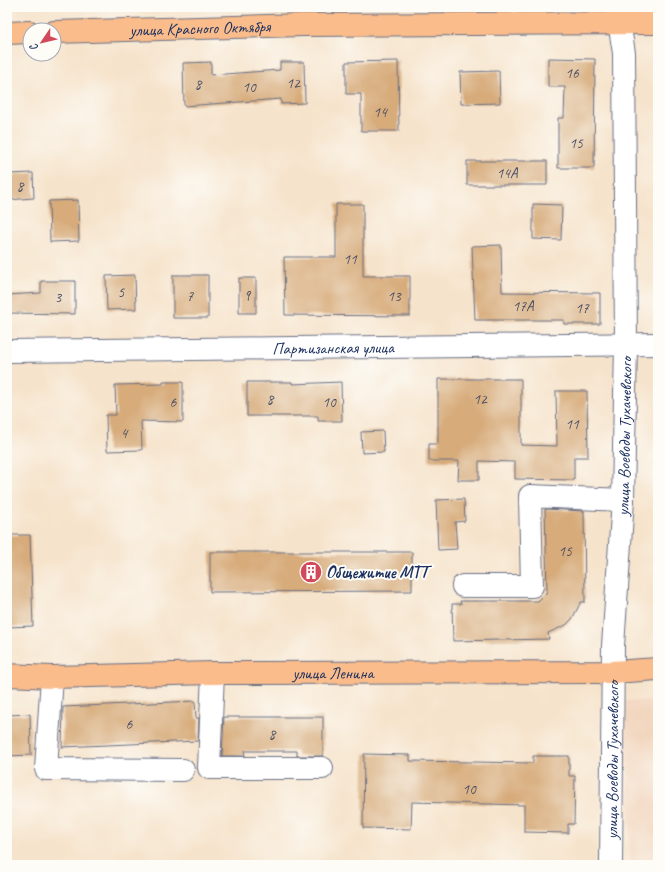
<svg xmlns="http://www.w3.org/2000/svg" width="665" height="872" font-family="Caveat,sans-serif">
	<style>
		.built { fill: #f2d5bd }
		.building { fill: #d7ab7a }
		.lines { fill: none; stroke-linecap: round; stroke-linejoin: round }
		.minor-casing { stroke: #686e84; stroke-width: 24 }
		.major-casing { stroke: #686e84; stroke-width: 24 }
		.minor { stroke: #fff; stroke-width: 22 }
		.major { stroke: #fabc8b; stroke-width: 22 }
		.labels { text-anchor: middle; stroke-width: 4; stroke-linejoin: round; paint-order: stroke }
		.number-label { font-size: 15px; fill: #4a4e65 }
		.street-label { font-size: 17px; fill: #1b2f5e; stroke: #fdfcf7 }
		.poi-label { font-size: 17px; font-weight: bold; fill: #1b2f5e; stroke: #fdfcf7; text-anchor: start }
	</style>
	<rect width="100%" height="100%" fill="#fdfcf7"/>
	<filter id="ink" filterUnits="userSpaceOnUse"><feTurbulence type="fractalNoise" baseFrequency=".025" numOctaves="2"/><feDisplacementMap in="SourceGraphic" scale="8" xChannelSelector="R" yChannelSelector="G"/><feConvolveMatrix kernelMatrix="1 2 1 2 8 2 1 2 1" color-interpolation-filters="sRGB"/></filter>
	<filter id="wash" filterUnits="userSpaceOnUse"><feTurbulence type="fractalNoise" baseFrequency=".012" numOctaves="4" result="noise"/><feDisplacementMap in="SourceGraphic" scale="16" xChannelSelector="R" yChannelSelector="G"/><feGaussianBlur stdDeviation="0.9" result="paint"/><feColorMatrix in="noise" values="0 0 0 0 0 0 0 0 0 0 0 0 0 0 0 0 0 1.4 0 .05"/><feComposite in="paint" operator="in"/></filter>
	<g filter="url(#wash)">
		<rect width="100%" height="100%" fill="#f6e3cb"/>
		<!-- built -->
		<path class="built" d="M625,701H658V865H631Z"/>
		<g id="blocks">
			<!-- building -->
			<path class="building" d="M548,58L595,59L594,168H558V118H564L565,87H548Z
				M398,61L399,131H361V94H346V62Z
				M211,62V75L280,70V62H304L305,103L281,104V99L184,106L183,63Z
				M499,71L500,103L461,104L460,72Z
				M467,161H547V185H467Z
				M33,173L34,198L7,200V174Z
				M78,200L79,241L50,242L49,201Z
				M336,204H363V276H410V316L285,315L284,257H336Z
				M533,204L562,205L561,240L533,239Z
				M501,245L502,292L600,293V324H564V320H475L472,246Z
				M135,275L136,309L107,310L106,276Z
				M173,275H208V318H173Z
				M239,278H256V313H239Z
				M41,281H75V314L7,313V295L41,293Z
				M438,379H521V445L557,446L556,391H587L588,457H574V480L515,479V462L479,461V480H458L459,461H429V444H438Z
				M163,382H183V422L141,421L142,450L107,451L106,415H116L115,385L163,384Z
				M247,382H292V384L341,382L342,421H318V416H247Z
				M383,431L384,452L362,453L361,432Z
				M464,499L465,521L455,522L457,549L438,550L436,500Z
				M545,509L584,511L585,602H581L572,619L566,625L548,633L549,639L453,641L452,604H461L460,601H538L547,592Z
				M7,535H30L33,626L7,627Z
				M210,552H412V591L210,592Z
				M195,701L196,718H199L198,741L62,747L63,707Z
				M30,714L31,755L7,756V715Z
				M224,717H323V756H297V751H244L245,756H222Z
				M364,754L410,755V761L533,763V756H569V776H575L574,824H568V833L524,832V805L412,802L411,829L363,828Z"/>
		</g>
	</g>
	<g filter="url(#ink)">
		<use href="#blocks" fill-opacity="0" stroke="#686e84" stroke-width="1"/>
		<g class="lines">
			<!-- minor casing -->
			<g class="minor-casing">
				<g id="minor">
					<path id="s1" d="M7,351L658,344"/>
					<path d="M463,586H532L530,496L623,500"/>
					<path d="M213,673L209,768H322"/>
					<path d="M52,677L46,769L183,770"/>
					<path id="s2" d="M611,865L613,646L623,500L626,344L624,53L619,22"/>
				</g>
			</g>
			<!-- major casing -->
			<g class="major-casing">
				<g id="major">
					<path id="s3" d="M54,32L303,25L658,23"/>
					<path d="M7,33L30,32"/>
					<path id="s4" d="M7,675L52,677L213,673L613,672L658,669"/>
				</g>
			</g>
			<!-- minor -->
			<use href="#minor" class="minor"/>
			<!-- major -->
			<use href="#major" class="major"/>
		</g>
	</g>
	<!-- icons -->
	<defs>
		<g id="building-disc" transform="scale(1.15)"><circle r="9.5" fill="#d1495b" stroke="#fdfcf7"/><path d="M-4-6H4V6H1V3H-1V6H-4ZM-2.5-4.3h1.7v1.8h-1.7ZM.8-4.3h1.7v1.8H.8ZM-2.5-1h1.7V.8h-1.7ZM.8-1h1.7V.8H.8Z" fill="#fff"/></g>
	</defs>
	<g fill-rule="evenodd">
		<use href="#building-disc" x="311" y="572"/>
	</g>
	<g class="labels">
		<!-- number labels -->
		<g class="number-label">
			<text x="572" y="78">16</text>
			<text x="293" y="88">12</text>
			<text x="198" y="89">8</text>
			<text x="249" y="92">10</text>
			<text x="380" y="117">14</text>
			<text x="576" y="148">15</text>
			<text x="507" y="178">14А</text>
			<text x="20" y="191">8</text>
			<text x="350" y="264">11</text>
			<text x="121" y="297">5</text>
			<text x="247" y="300">9</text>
			<text x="190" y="301">7</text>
			<text x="394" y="301">13</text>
			<text x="58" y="302">3</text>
			<text x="523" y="311">17А</text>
			<text x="582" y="313">17</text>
			<text x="270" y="404">8</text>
			<text x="480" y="404">12</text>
			<text x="173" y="407">6</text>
			<text x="329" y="407">10</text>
			<text x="572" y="429">11</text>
			<text x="124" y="438">4</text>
			<text x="565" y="556">15</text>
			<text x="129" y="729">6</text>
			<text x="272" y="739">8</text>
			<text x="469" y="794">10</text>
		</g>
		<!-- street labels -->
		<g class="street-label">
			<text dy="6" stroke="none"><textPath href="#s3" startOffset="146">улица Красного Октября</textPath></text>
			<text dy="6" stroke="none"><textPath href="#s1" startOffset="326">Партизанская улица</textPath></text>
			<text dy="6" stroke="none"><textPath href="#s2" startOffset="429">улица Воеводы Тухачевского</textPath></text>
			<text dy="6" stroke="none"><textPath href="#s4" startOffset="326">улица Ленина</textPath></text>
			<text dy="6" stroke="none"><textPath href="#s2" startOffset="105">улица Воеводы Тухачевского</textPath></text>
		</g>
		<!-- poi labels -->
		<g class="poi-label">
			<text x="326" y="578">Общежитие МТТ</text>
		</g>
	</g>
	<!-- margin -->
	<rect width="665" height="872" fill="none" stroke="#fdfcf7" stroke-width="24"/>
	<!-- north arrow -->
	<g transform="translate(42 42) rotate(235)"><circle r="19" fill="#fdfcf7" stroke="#a3aaba"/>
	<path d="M0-3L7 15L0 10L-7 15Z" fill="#d1495b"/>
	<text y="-6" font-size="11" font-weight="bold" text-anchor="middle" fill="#1b2f5e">С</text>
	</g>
</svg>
